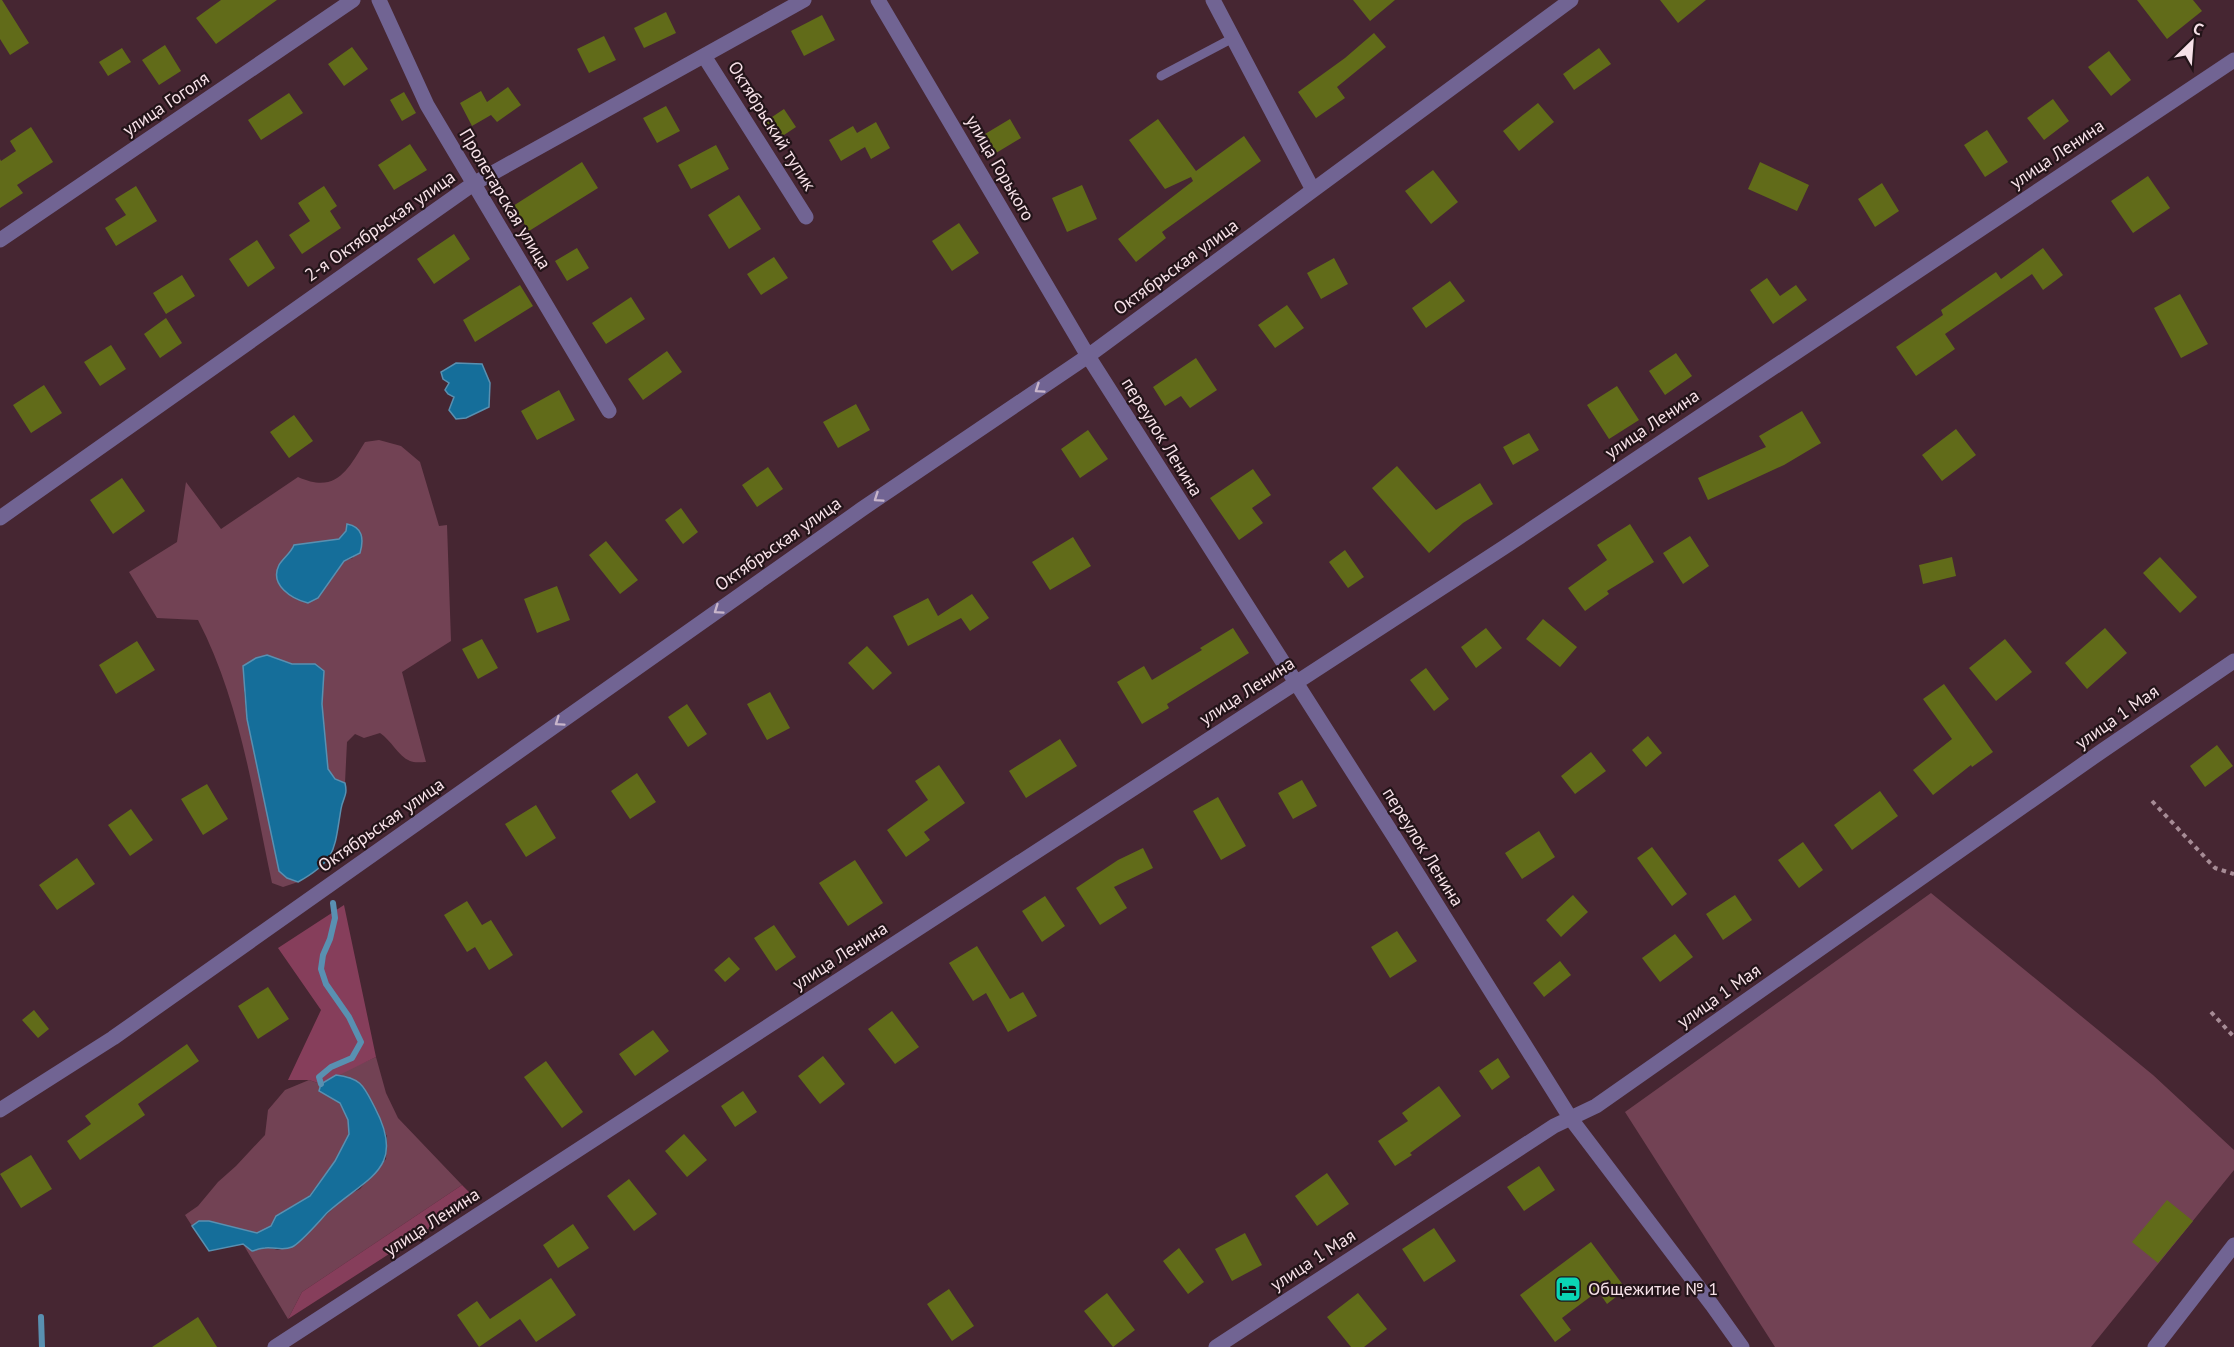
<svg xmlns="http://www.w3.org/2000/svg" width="2234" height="1347" font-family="'PT Sans',sans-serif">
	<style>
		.green { fill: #724254; fill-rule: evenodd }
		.forest { fill: #863e5b }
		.water { fill: #156e9a; stroke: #5990b1; stroke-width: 1.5 }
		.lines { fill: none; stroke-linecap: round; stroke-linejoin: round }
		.stream { stroke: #5990b1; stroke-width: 6 }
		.building { fill: #616b19 }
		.path { stroke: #a78c96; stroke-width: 4; stroke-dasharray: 4.5 4.5; stroke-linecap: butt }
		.service { stroke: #716493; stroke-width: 9 }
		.minor { stroke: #716493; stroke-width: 15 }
		.tertiary { stroke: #716493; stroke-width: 15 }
		.oneway { stroke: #c8b5ca }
		.labels { text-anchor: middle; stroke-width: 4.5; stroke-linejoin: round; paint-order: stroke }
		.street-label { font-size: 18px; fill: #f7e1e8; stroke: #231419 }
		.poi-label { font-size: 18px; fill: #f7e1e8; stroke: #231419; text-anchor: start }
	</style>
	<rect width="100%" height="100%" fill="#462632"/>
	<!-- green -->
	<path class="green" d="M379,440L401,446L420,462L439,526L447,525L451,641L402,672L426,762C422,762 414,763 410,761C398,756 391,740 380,733L364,738L355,734L347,742L345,783L335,779L328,769L322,704L324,671L292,664L267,655L244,692L247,719L279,871L287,878L298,882L283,887L272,883C253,794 240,701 198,620L157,618L129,572L177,542L186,482L221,529L298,477C336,494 347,471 365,442ZM346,531L353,558L344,561L318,598L285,558L291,552L313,543L340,539Z
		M1931,893L2153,1075L2234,1150V1170L2091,1347H1775L1625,1112Z
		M376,1057L386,1093L398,1118L462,1185L302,1292L288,1319L243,1244L252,1251L267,1247L278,1250L294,1246L346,1196L360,1189L386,1159L387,1136L349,1077L336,1075Z
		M309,1080L321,1084L319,1091L340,1103L348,1120L349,1134L335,1161L309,1196L276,1216L271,1226L257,1233L209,1221H199L192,1226L185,1215L198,1206L218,1182L236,1166L265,1135L268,1110L285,1090Z"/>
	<!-- forest -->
	<path class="forest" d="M344,905L376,1057L321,1084L309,1080H288L321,1010L278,948Z
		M462,1185L471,1194L459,1209L288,1319L302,1292Z"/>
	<!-- water -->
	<path class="water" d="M456,363L482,364L490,383L489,407L466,418L456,419L449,410L454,397L448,394L445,390L449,383L443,379L441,372Z
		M347,524C363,527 364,539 360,553L344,561L318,598L308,603C292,599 269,585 279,565C283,558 291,553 294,545L339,539L346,531Z
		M267,655L292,664H315L324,671L322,704L328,769L335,779L345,783C348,796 343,797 341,809C334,850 337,860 298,882L287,878L279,871L247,719L243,666L256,658Z
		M336,1075C362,1078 364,1087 375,1108C407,1169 367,1177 328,1212C320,1220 301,1243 292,1247C283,1251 275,1247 265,1248C261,1248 256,1250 252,1251L243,1244L209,1251L192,1226L199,1221H209L257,1233L271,1226L276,1216L310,1196L335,1161L349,1134L348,1120L340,1103L319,1091L321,1084Z"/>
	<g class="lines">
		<!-- stream -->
		<path class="stream" d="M321,1084L319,1077L331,1067L352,1058L361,1042L349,1017L326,984L321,969L323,955L330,939L335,918L333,903
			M41,1317L42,1347"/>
	</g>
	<!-- building -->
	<path class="building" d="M0,0H2L29,43L10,55L0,39Z
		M221,0H277L216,44L196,18Z
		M1353,0H1395L1370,21Z
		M1660,0H1706L1678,23Z
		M2137,0H2193L2202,11L2167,39Z
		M666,12L676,33L644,48L634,28Z
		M822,15L835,40L804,56L791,31Z
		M1374,33L1386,47L1337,87L1345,98L1316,118L1298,92L1345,58Z
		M604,36L616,60L589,73L577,49Z
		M165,45L181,71L159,85L142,60Z
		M352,47L368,69L344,86L328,64Z
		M122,48L131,62L108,76L99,62Z
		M1599,48L1611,64L1574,90L1563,74Z
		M2109,51L2131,80L2111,96L2088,67Z
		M508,87L521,105L497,122L491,115L472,126L460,103L481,91L487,102Z
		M404,92L416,113L402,121L390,100Z
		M289,93L303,113L261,140L248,120Z
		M2053,99L2069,121L2044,140L2027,118Z
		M1538,103L1554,122L1519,151L1503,131Z
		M666,106L680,131L657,143L643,118Z
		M784,109L796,127L775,141L763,123Z
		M1010,119L1021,138L996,153L985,134Z
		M1158,119L1196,171L1244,136L1261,161L1162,232L1166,238L1136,262L1118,239L1193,181L1191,177L1165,189L1129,140Z
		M876,122L890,148L871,159L865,147L841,161L829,140L853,126L857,133Z
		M31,127L53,162L17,185L23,193L0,208V159L1,161L16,151L10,141Z
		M1987,130L2008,162L1985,177L1964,145Z
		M410,144L427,170L394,190L378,165Z
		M716,145L729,169L691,189L678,165Z
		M582,162L598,188L529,231L513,206Z
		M1760,162L1809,185L1797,211L1748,189Z
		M1433,170L1458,202L1431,224L1405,191Z
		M2148,176L2170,208L2133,233L2111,201Z
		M1882,183L1899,211L1875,227L1858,199Z
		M1082,185L1097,219L1067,232L1052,198Z
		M136,186L157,221L116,246L105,228L126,215L115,199Z
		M324,186L337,206L330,211L341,228L302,254L289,235L310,221L298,203Z
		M739,195L761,229L729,249L708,215Z
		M959,223L979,253L952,271L932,241Z
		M454,234L470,259L434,284L417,259Z
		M257,240L275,268L248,287L229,259Z
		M577,248L589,268L567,281L555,261Z
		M2043,248L2063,275L2043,290L2032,274L1945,334L1955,349L1916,376L1896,347L1943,315L1941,310L1996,272L2001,279Z
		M774,257L788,278L761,295L747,274Z
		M1334,258L1348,284L1321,299L1307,273Z
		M182,275L195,296L166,314L153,293Z
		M1767,278L1780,296L1796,285L1807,300L1773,324L1750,290Z
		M1450,281L1465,301L1426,328L1412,308Z
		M520,285L533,306L475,342L463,320Z
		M2180,294L2208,344L2181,358L2154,308Z
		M631,297L645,319L606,344L592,323Z
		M1287,305L1304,328L1275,348L1258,325Z
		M166,318L182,343L160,358L144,334Z
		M111,345L126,369L100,386L84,362Z
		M667,351L682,372L643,400L628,379Z
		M1676,353L1692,376L1665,395L1649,371Z
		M1196,358L1217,390L1190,408L1181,396L1165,406L1153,387Z
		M44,385L62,413L31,433L13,405Z
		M1617,386L1639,420L1609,439L1587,405Z
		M559,390L575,420L537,440L521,411Z
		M856,404L870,430L838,448L823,422Z
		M1802,411L1821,443L1784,465L1708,500L1698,478L1766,447L1759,436Z
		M294,415L313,441L289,458L270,432Z
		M1956,429L1976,455L1942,481L1922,455Z
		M1088,430L1108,459L1080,478L1061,449Z
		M1529,433L1539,450L1513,465L1503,447Z
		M1397,466L1436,510L1480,483L1493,504L1463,523L1429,553L1372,488Z
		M768,467L783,489L757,507L742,485Z
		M1253,469L1271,495L1252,508L1263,523L1239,540L1210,498Z
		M122,478L145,511L113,534L90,500Z
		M681,508L698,532L683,544L665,520Z
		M1630,524L1654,562L1607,591L1609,594L1585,611L1568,588L1607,560L1597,545Z
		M1690,536L1709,566L1683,584L1663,553Z
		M1073,537L1091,566L1050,590L1032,562Z
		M606,541L638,580L620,594L589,555Z
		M1345,550L1364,577L1348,588L1329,562Z
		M1952,557L1956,576L1923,584L1919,565Z
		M2160,557L2197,597L2180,613L2143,573Z
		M557,586L570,620L537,633L524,599Z
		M972,594L989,618L970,631L961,618L908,646L893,616L928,598L938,616Z
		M1543,619L1577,647L1560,667L1526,639Z
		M1233,628L1249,653L1167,704L1169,708L1142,724L1117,682L1144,666L1152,680L1202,650L1200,648Z
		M1486,628L1502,648L1476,668L1461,647Z
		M2105,628L2127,653L2087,689L2065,663Z
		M482,639L498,668L478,679L462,649Z
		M2005,639L2032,672L1996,701L1969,668Z
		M137,641L155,670L116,694L99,665Z
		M867,646L892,673L873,690L848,663Z
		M1426,668L1449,699L1434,711L1410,680Z
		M1944,684L1993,752L1972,767L1971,765L1933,795L1913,770L1952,739L1923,699Z
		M770,692L790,728L767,740L747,704Z
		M687,704L707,734L688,747L668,717Z
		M1648,736L1662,753L1646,767L1632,750Z
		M1060,739L1077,766L1026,798L1009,771Z
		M2217,745L2233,766L2205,787L2190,766Z
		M1591,752L1606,771L1575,794L1561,776Z
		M939,765L965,803L924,832L930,840L906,857L887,830L928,800L915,781Z
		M637,773L656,802L630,819L611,791Z
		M1302,780L1317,806L1293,819L1278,793Z
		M207,784L228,819L203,835L181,799Z
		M1880,791L1898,816L1852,850L1834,825Z
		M1218,797L1246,846L1221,860L1193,811Z
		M536,805L556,838L526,857L505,824Z
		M131,809L153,840L130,856L108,825Z
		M1539,831L1555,857L1522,879L1505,853Z
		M1803,842L1823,870L1799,888L1778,860Z
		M1652,847L1687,894L1672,906L1637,858Z
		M1143,848L1153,868L1114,887L1127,908L1100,925L1076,888L1118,860Z
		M77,858L95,884L57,910L39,885Z
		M855,860L883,903L848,926L819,883Z
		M1573,895L1588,912L1561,937L1546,920Z
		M1735,895L1752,920L1723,940L1706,914Z
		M1045,896L1065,926L1042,942L1022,911Z
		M467,901L482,925L491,920L513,955L489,970L475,947L467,952L444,915Z
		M774,925L796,957L776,971L754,938Z
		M1397,931L1417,961L1390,978L1371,947Z
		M1675,934L1693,957L1660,982L1642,958Z
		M977,946L1010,999L1023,992L1037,1016L1008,1032L986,993L973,1001L949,963Z
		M729,957L740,969L725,982L714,970Z
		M1560,961L1571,975L1544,997L1533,983Z
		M268,987L289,1019L258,1039L238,1006Z
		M34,1010L49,1029L38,1038L22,1020Z
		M892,1011L919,1047L895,1064L868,1029Z
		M653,1030L669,1051L635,1076L619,1054Z
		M187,1044L199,1061L138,1104L145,1115L80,1160L67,1141L91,1124L85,1116Z
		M823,1056L845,1084L820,1104L798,1076Z
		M1498,1058L1510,1077L1492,1090L1479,1071Z
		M546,1061L583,1112L562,1128L524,1077Z
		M1439,1086L1461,1116L1410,1153L1412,1155L1395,1166L1378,1141L1408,1121L1402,1113Z
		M743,1091L757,1112L735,1127L721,1106Z
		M684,1134L707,1160L687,1177L665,1151Z
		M31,1155L52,1189L21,1208L0,1174Z
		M1539,1166L1555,1190L1524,1211L1507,1187Z
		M1327,1173L1349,1204L1317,1226L1295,1196Z
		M629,1179L657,1214L634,1231L607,1196Z
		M2167,1200L2193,1221L2158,1263L2132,1242Z
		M573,1224L589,1248L558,1268L543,1245Z
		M1434,1228L1456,1261L1424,1282L1402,1249Z
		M1245,1233L1262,1265L1232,1281L1215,1249Z
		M1591,1242L1626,1289L1607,1304L1598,1291L1562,1318L1571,1330L1555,1342L1520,1295Z
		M1179,1248L1204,1282L1188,1294L1163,1261Z
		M551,1278L576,1315L536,1342L520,1319L479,1347L457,1315L477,1301L490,1319Z
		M949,1289L974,1326L952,1341L927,1304Z
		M1107,1293L1135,1330L1113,1347L1084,1311Z
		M1358,1293L1387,1329L1364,1347H1351L1327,1317Z
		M198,1317L217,1347H152Z"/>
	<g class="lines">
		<!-- path -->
		<path class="path" d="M2152,801L2215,868L2234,874
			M2211,1012L2234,1037"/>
		<!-- service -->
		<path class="service" d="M1161,76L1233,38"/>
		<!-- minor -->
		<path class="minor" d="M379,0L427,105L609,411
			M878,0L1088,356L1395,838L1571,1119L1712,1305L1742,1347
			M1213,0L1313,190
			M704,56L806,217
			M0,240L353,0
			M0,518L473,184L804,0
			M0,1110L113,1038L862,509L1088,356L1571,0
			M275,1347L1503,548L2234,60
			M1216,1347L1554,1126L1596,1106L2102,751L2234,661"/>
		<!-- tertiary -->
		<path class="tertiary" d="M2155,1347L2234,1245"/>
	</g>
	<!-- one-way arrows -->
	<defs><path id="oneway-chevron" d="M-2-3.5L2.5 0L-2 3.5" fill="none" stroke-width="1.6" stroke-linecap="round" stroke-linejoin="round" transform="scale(1.5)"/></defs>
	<g class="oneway">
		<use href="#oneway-chevron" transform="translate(1039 389) rotate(146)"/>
		<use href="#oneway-chevron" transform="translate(878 498) rotate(146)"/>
		<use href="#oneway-chevron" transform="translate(718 610) rotate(145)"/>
		<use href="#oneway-chevron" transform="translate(559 722) rotate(145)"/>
	</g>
	<!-- icons -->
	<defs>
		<g id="hotel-square" transform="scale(1.35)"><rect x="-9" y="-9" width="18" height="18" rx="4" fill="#0ad5b5" stroke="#231419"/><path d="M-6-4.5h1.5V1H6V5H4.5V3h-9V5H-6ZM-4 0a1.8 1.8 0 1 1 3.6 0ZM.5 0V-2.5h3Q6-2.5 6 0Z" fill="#111"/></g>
	</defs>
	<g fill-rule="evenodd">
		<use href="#hotel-square" x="1568" y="1289"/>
	</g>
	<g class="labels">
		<!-- street labels -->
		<g class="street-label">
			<text transform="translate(166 104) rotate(-34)" y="6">улица Гоголя</text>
			<text transform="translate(772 126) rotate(58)" y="6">Октябрьский тупик</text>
			<text transform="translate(2057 154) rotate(-34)" y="6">улица Ленина</text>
			<text transform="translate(1000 168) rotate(60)" y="6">улица Горького</text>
			<text transform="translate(505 199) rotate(59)" y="6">Пролетарская улица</text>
			<text transform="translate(380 226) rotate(-35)" y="6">2-я Октябрьская улица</text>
			<text transform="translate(1176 267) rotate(-36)" y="6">Октябрьская улица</text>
			<text transform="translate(1652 424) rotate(-34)" y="6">улица Ленина</text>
			<text transform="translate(1162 437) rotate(58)" y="6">переулок Ленина</text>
			<text transform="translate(778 544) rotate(-35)" y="6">Октябрьская улица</text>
			<text transform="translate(1247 691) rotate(-33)" y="6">улица Ленина</text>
			<text transform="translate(2117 717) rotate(-35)" y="6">улица 1 Мая</text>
			<text transform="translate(381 825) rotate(-35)" y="6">Октябрьская улица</text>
			<text transform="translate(1423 847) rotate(58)" y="6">переулок Ленина</text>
			<text transform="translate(840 956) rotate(-33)" y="6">улица Ленина</text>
			<text transform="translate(1719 996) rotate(-35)" y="6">улица 1 Мая</text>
			<text transform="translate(432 1222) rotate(-33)" y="6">улица Ленина</text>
			<text transform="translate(1313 1260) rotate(-33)" y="6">улица 1 Мая</text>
		</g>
		<!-- poi labels -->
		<g class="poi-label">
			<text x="1588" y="1295">Общежитие № 1</text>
		</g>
	</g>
	<!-- north arrow -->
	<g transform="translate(2192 42) rotate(25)" stroke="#231419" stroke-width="4.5" paint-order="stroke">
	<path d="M0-4.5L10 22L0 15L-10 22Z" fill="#f7e1e8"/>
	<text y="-9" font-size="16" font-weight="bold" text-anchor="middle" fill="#f7e1e8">С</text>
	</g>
</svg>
